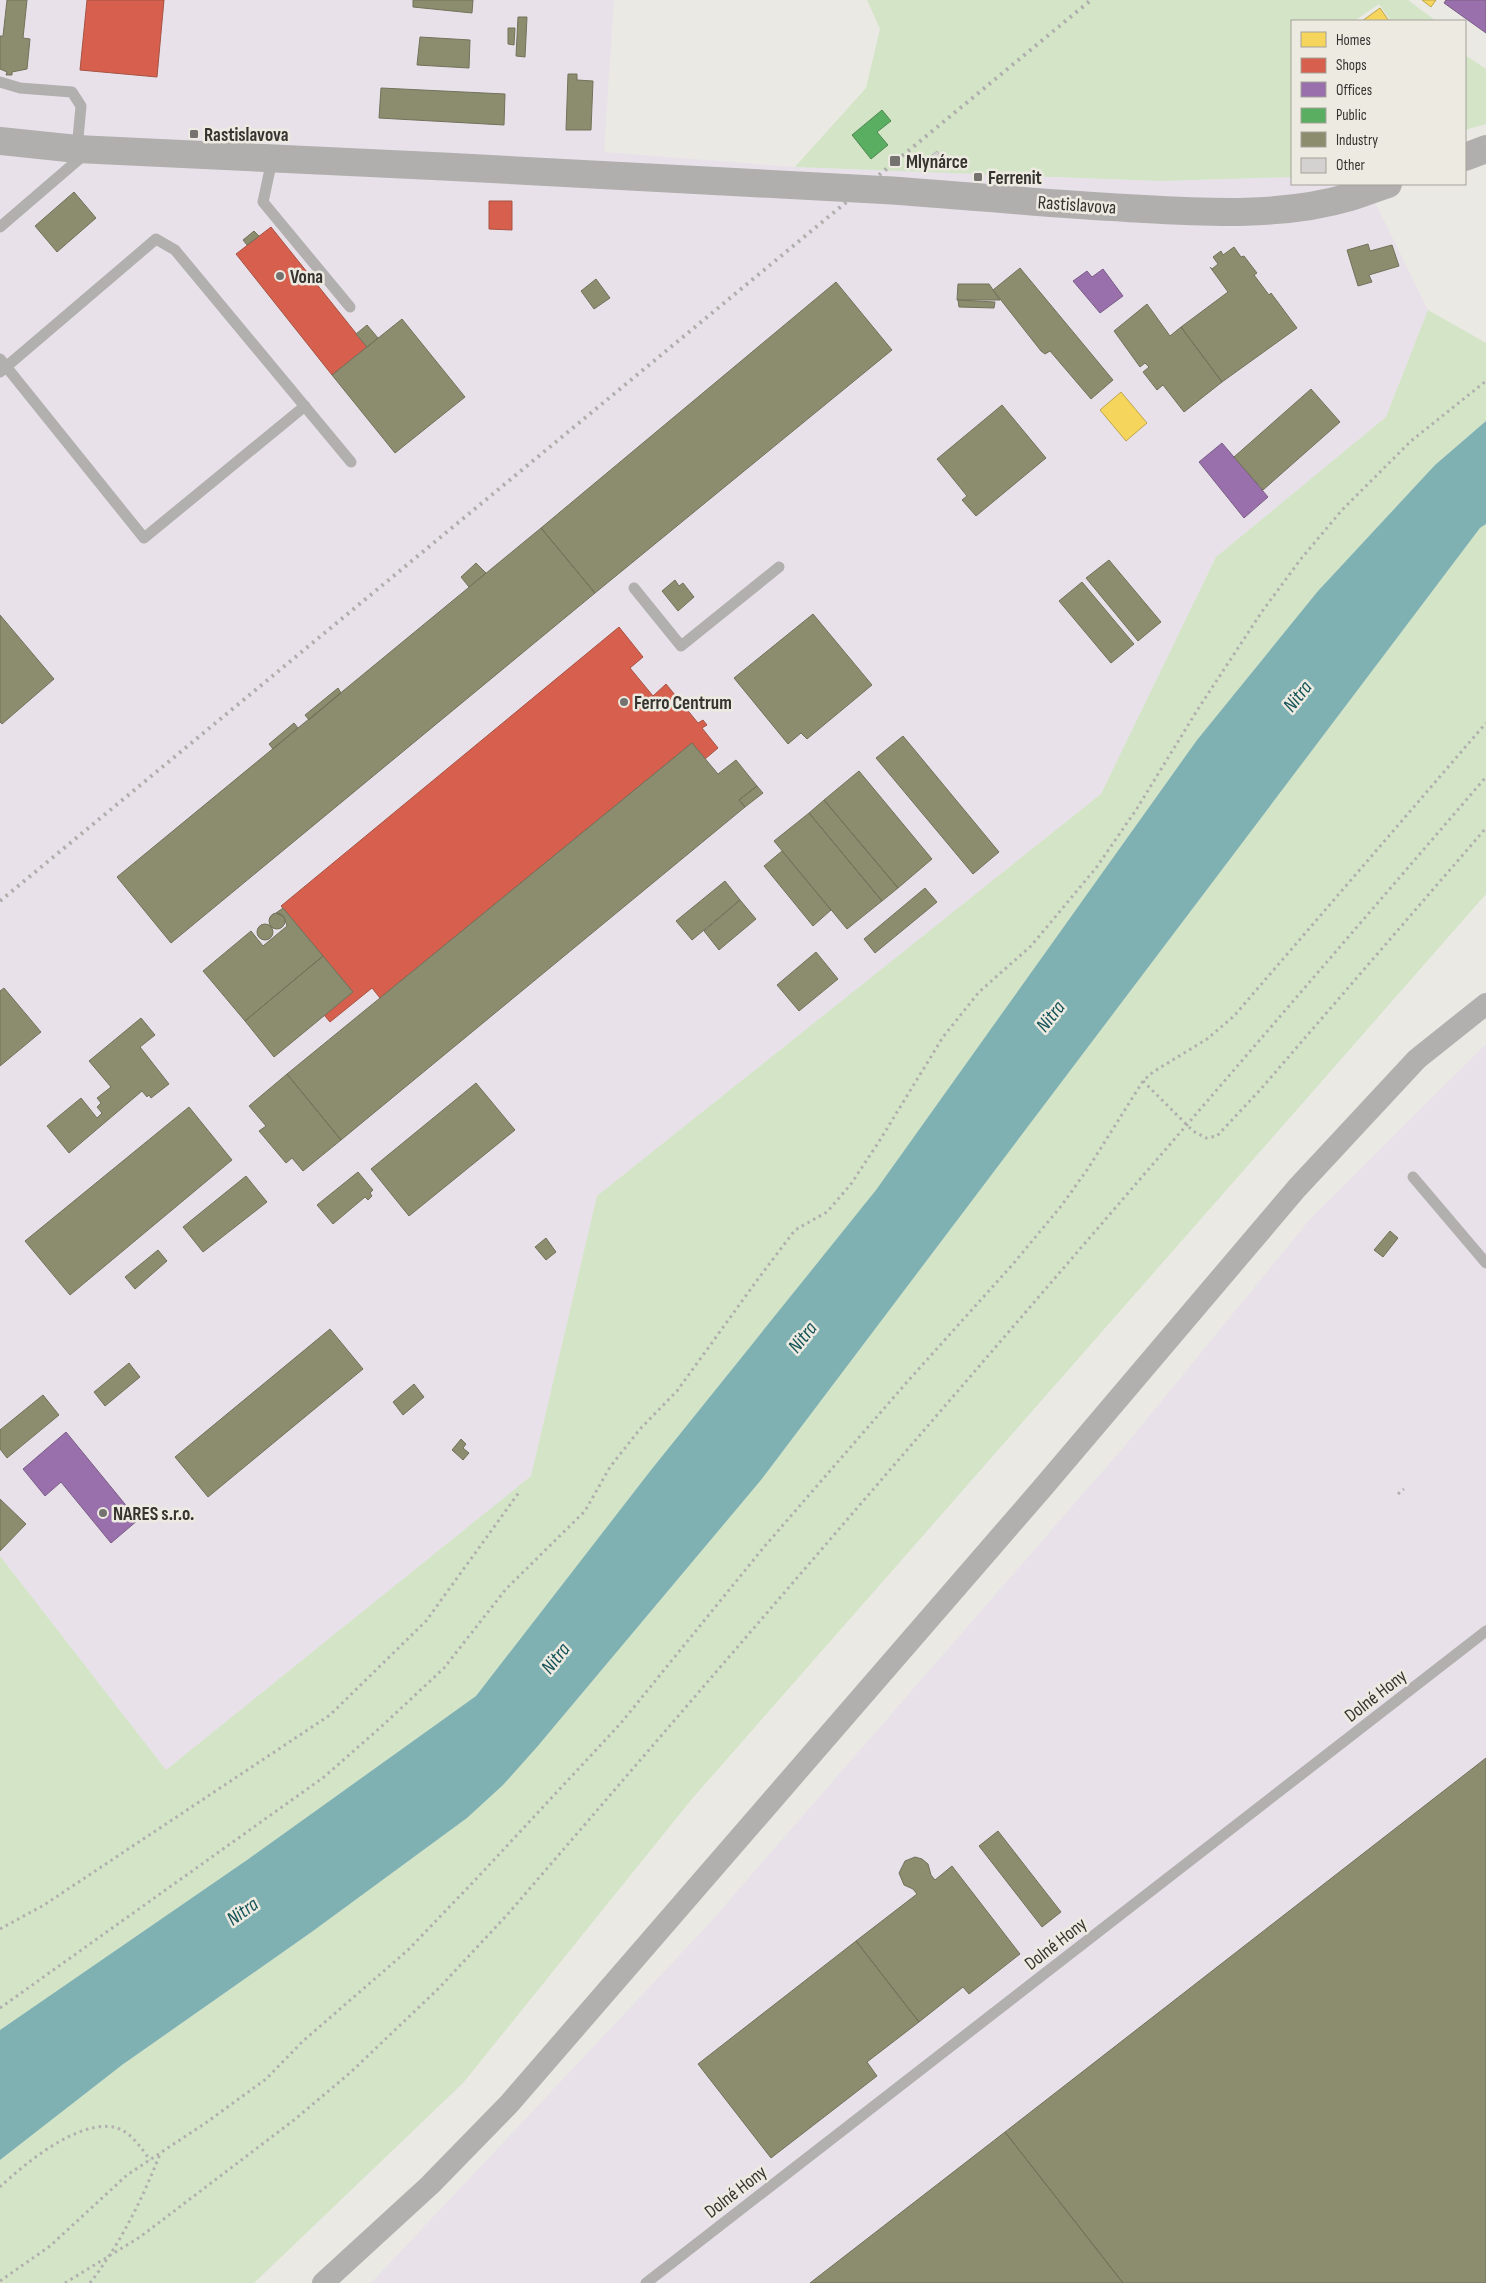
<svg xmlns="http://www.w3.org/2000/svg" width="1486" height="2283" font-family="'Sofia Sans Condensed',sans-serif">
	<style>
		.industrial { fill: #e8e1ea }
		.green { fill: #d3e4c7 }
		.water { fill: #7fb1b2 }
		.homes { fill: #f6d55c; stroke: #bca54f }
		.shops { fill: #d6604d; stroke: #a65344 }
		.offices { fill: #9970ab; stroke: #7b5e86 }
		.public { fill: #5aae61; stroke: #4f8952 }
		.industry { fill: #8c8c6e; stroke: #72725b }
		.building { fill: #d3d2d1; stroke: #bab9b7 }
		.lines { fill: none; stroke-linecap: round; stroke-linejoin: round }
		.path { stroke: #b1b0ae; stroke-width: 3; stroke-dasharray: 2.5 4; stroke-linecap: butt }
		.lane { stroke: #b1b0ae; stroke-width: 11 }
		.street { stroke: #b1b0ae; stroke-width: 22 }
		.secondary { stroke: #b0afad; stroke-width: 28 }
		.rail { stroke: #b0afad; stroke-width: 4; stroke-dasharray: 2.5 5; stroke-linecap: butt }
		.poi-dot { fill: #74736f; stroke: #edeae1; stroke-width: 2 }
		.labels { text-anchor: middle; stroke-width: 5; stroke-linejoin: round; paint-order: stroke }
		.poi-label { font-size: 19px; font-weight: bold; fill: #353430; stroke: #edeae1; text-anchor: start }
		.street-label { font-size: 19px; fill: #353430; stroke: #edeae1 }
		.water-label { font-size: 20px; font-style: italic; fill: #145357; stroke: #edeae1 }
	</style>
	<rect width="100%" height="100%" fill="#eae9e4"/>
	<!-- industrial -->
	<path class="industrial" d="M0,0H614L604,152L795,167L1161,181L1292,177V184H1366L1428,310L1386,417L1216,557L1101,794L597,1196L531,1476L166,1770L0,1556Z
		M1486,1044V2283H371L706,1927L1128,1442L1311,1218Z"/>
	<!-- green -->
	<path class="green" d="M867,0H1408L1436,21H1391L1379,4L1354,21H1292V177L1161,181L795,167L866,88L880,29Z
		M1465,55L1486,69V124L1465,130Z
		M1428,310L1486,343V421L1435,465L1318,591L1197,740L876,1190L651,1470L476,1696L247,1860L0,2030V1556L166,1770L531,1476L597,1196L1101,794L1216,557L1386,417Z
		M1486,524V894L691,1800L463,2083L254,2283H0V2160L122,2065L313,1931L467,1818L503,1785L537,1747L761,1480L1480,528Z"/>
	<!-- water -->
	<path class="water" d="M1486,421V524L1480,528L761,1480L537,1747L503,1785L467,1818L313,1931L122,2065L0,2160V2030L247,1860L476,1696L651,1470L876,1190L1197,740L1318,591L1435,465Z"/>
	<!-- homes -->
	<path class="homes" d="M1422,0H1436L1431,7Z
		M1380,8L1389,21H1362Z
		M1121,392L1147,423L1126,441L1100,410Z"/>
	<!-- shops -->
	<path class="shops" d="M87,0H164L157,77L80,70Z
		M489,201H512V230L489,229Z
		M271,227L367,347L332,375L236,254Z
		M619,627L643,657L630,668L653,696L666,684L698,723L703,720L707,725L702,728L718,748L705,759L692,743L380,998L372,988L330,1022L324,1015L353,992L281,906Z"/>
	<!-- offices -->
	<path class="offices" d="M1446,0H1486V33L1444,3Z
		M1103,269L1123,296L1100,313L1073,281L1087,271L1092,277Z
		M1222,443L1268,497L1244,518L1199,462Z
		M66,1432L138,1520L111,1543L61,1482L45,1496L23,1469Z"/>
	<!-- public -->
	<path class="public" d="M882,110L891,121L877,132L888,145L871,159L852,135Z"/>
	<!-- industry -->
	<path class="industry" d="M7,0H27L23,38L30,39L27,69L12,72V75H6L7,72L0,69V36H3Z
		M413,0H473L472,13L413,7Z
		M518,17H527L525,57L516,56Z
		M508,28H515L514,45L508,44Z
		M420,37L470,40L469,68L417,65Z
		M568,74H577V80L593,81L591,130H566Z
		M381,88L505,94L504,125L379,118Z
		M74,192L96,218L57,252L35,226Z
		M254,231L259,236L247,245L243,240Z
		M1368,244L1370,251L1392,245L1399,266L1369,275L1372,282L1358,286L1347,250Z
		M1234,247L1241,257L1244,256L1257,273L1254,275L1269,295L1271,293L1297,328L1222,382L1181,327L1228,292L1210,267L1212,269L1218,264L1213,257L1221,251L1223,255Z
		M1020,268L1113,380L1091,399L1050,351L1045,354L1041,351L993,290Z
		M596,279L610,298L594,309L581,291Z
		M836,282L892,350L595,593L541,528Z
		M958,284H989L1000,300H957Z
		M958,300L995,302L994,308L959,307Z
		M1147,304L1170,336L1181,327L1222,382L1184,412L1163,385L1157,390L1143,372L1149,367L1145,363L1140,367L1114,331Z
		M402,319L465,397L395,453L332,375Z
		M367,325L378,338L367,347L356,334Z
		M1311,389L1340,422L1263,490L1234,457Z
		M1002,405L1046,458L976,516L962,500L967,496L937,459Z
		M541,528L595,593L171,943L117,877Z
		M1109,560L1161,622L1138,641L1086,578Z
		M476,563L486,573L469,587L461,577Z
		M675,580L679,586L683,583L694,597L678,611L662,591Z
		M1082,582L1134,644L1111,663L1059,601Z
		M813,614L872,685L807,739L801,733L788,744L734,678Z
		M0,615L54,679L2,724L0,722Z
		M338,688L341,693L309,720L305,715Z
		M294,723L298,728L273,749L269,744Z
		M903,736L999,852L973,874L876,758Z
		M692,743L718,774L736,760L757,786L739,800L745,807L341,1140L287,1074Z
		M859,771L932,859L898,888L824,800Z
		M757,786L763,793L745,807L739,800Z
		M824,800L898,888L882,901L809,813Z
		M809,813L882,901L847,929L774,841Z
		M782,851L831,910L813,926L764,866Z
		M725,881L740,900L692,940L676,921Z
		M925,888L937,902L875,953L864,939Z
		M740,900L756,919L719,950L704,931Z
		M283,908L323,956L245,1021L203,971L251,931L263,946L287,926L284,917L276,913Z
		M269 921a8 8 0 1 1 16 0a8 8 0 1 1-16 0Z
		M257 932a8 8 0 1 1 16 0a8 8 0 1 1-16 0Z
		M816,952L838,979L799,1011L777,985Z
		M323,956L353,992L274,1057L245,1021Z
		M4,988L41,1032L0,1066V991Z
		M141,1018L155,1035L140,1047L169,1084L151,1098L149,1095L147,1097L142,1091L69,1153L47,1126L81,1098L97,1118L102,1113L97,1107L101,1103L97,1098L111,1087L89,1061Z
		M287,1074L341,1140L303,1171L292,1158L286,1163L259,1131L266,1126L249,1106Z
		M476,1083L515,1130L409,1216L371,1169Z
		M189,1107L232,1160L70,1295L25,1241Z
		M358,1172L373,1190L370,1193L372,1196L368,1200L365,1197L333,1224L317,1205Z
		M246,1176L267,1202L203,1252L183,1227Z
		M1390,1231L1398,1238L1383,1257L1374,1250Z
		M546,1238L556,1252L546,1260L535,1247Z
		M158,1250L167,1261L135,1289L125,1277Z
		M330,1329L363,1369L208,1497L175,1457Z
		M129,1363L140,1377L105,1406L94,1392Z
		M414,1384L424,1397L403,1415L393,1402Z
		M43,1395L59,1415L7,1458L0,1449V1430Z
		M461,1439L466,1444L463,1448L469,1453L463,1460L452,1450Z
		M0,1499L26,1524L0,1551Z
		M1486,1758V2283H1123L1005,2132Z
		M998,1831L1061,1912L1042,1927L979,1846Z
		M915,1857L922,1859L928,1864L931,1875L935,1880L952,1866L1020,1954L969,1994L963,1987L919,2022L856,1941L917,1894L913,1889L904,1885L899,1873L905,1861Z
		M856,1941L919,2022L867,2062L877,2076L771,2158L698,2064Z
		M1005,2132L1123,2283H810Z"/>
	<!-- building -->
	<path class="building" d="M937,151L943,159L929,170L923,162Z"/>
	<g class="lines">
		<!-- path -->
		<path class="path" d="M1143,1081L1193,1131L1206,1138L1217,1136L1260,1090L1486,828
			M1398,1494L1404,1489
			M0,1929L44,1905L330,1715L426,1621L520,1491
			M0,2008L324,1777L382,1726L444,1668L506,1589L585,1511L610,1467L640,1429L677,1391L758,1279L795,1230L827,1212L851,1184L880,1140L943,1037L979,992L1031,946L1096,868L1136,810L1198,709L1261,613L1300,560L1342,510L1411,441L1486,381
			M0,2187C24,2164 81,2117 117,2128C131,2132 142,2149 150,2160
			M0,2281L50,2246L127,2175L207,2122L266,2079L303,2041L408,1950L478,1877L621,1723L764,1547L907,1382L1013,1264L1062,1205L1089,1167L1143,1081L1153,1072L1207,1039L1234,1016L1486,723
			M65,2283L140,2237L294,2120L351,2072L439,1988L507,1915L1486,777
			M90,2283C120,2244 142,2200 160,2154"/>
		<!-- lane -->
		<path class="lane" d="M0,82L20,88L72,92L81,106L77,149
			M272,160L263,202L350,307
			M0,227L85,154
			M0,359L144,538L305,406
			M0,372L156,239L175,250L351,462
			M634,588L681,646L779,567
			M1413,1177L1486,1263
			M646,2283L1486,1631"/>
		<!-- street -->
		<path class="street" d="M323,2283L430,2185L509,2104L1045,1485L1297,1188L1417,1059L1486,1004"/>
		<!-- secondary -->
		<path class="secondary" d="M0,141L77,149C346,161 614,175 883,190C964,195 1045,204 1127,208C1200,212 1279,218 1350,197C1363,193 1375,188 1388,184
			M1465,157L1486,149"/>
		<!-- rail -->
		<path class="rail" d="M0,901L1091,0"/>
	</g>
	<!-- markers -->
	<g class="poi-dot">
		<rect x="189" y="129" width="10" height="10" rx="2.5"/>
		<rect x="889" y="155" width="12" height="12" rx="2.5"/>
		<rect x="973" y="172" width="10" height="10" rx="2.5"/>
		<circle cx="280" cy="276" r="5"/>
		<circle cx="624" cy="702" r="5"/>
		<circle cx="103" cy="1513" r="5"/>
	</g>
	<g class="labels">
		<!-- poi labels -->
		<g class="poi-label">
			<text x="204" y="141">Rastislavova</text>
			<text x="906" y="168">Mlynárce</text>
			<text x="988" y="184">Ferrenit</text>
			<text x="290" y="283">Vona</text>
			<text x="634" y="709">Ferro Centrum</text>
			<text x="113" y="1520">NARES s.r.o.</text>
		</g>
		<!-- street labels -->
		<g class="street-label">
			<text transform="translate(1077 204) rotate(4)" y="7">Rastislavova</text>
			<text transform="translate(1375 1695) rotate(-38)" y="7">Dolné Hony</text>
			<text transform="translate(1055 1943) rotate(-38)" y="7">Dolné Hony</text>
			<text transform="translate(735 2191) rotate(-38)" y="7">Dolné Hony</text>
		</g>
		<!-- water labels -->
		<g class="water-label">
			<text transform="translate(1297 696) rotate(-52)" y="7">Nitra</text>
			<text transform="translate(1050 1016) rotate(-52)" y="7">Nitra</text>
			<text transform="translate(802 1337) rotate(-52)" y="7">Nitra</text>
			<text transform="translate(555 1658) rotate(-52)" y="7">Nitra</text>
			<text transform="translate(242 1911) rotate(-36)" y="7">Nitra</text>
		</g>
	</g>
	<!-- legend -->
	<rect x="1291" y="20" width="175" height="165" fill="#edeae1" stroke="#a3a19a"/>
	<rect x="1301" y="32" width="25" height="15" fill="#f6d55c" stroke="#a3a19a"/>
	<text x="1336" y="45" font-size="15" fill="#353430">Homes</text>
	<rect x="1301" y="58" width="25" height="15" fill="#d6604d" stroke="#a3a19a"/>
	<text x="1336" y="70" font-size="15" fill="#353430">Shops</text>
	<rect x="1301" y="82" width="25" height="15" fill="#9970ab" stroke="#a3a19a"/>
	<text x="1336" y="95" font-size="15" fill="#353430">Offices</text>
	<rect x="1301" y="108" width="25" height="15" fill="#5aae61" stroke="#a3a19a"/>
	<text x="1336" y="120" font-size="15" fill="#353430">Public</text>
	<rect x="1301" y="132" width="25" height="15" fill="#8c8c6e" stroke="#a3a19a"/>
	<text x="1336" y="145" font-size="15" fill="#353430">Industry</text>
	<rect x="1301" y="158" width="25" height="15" fill="#d3d2d1" stroke="#a3a19a"/>
	<text x="1336" y="170" font-size="15" fill="#353430">Other</text>
</svg>
